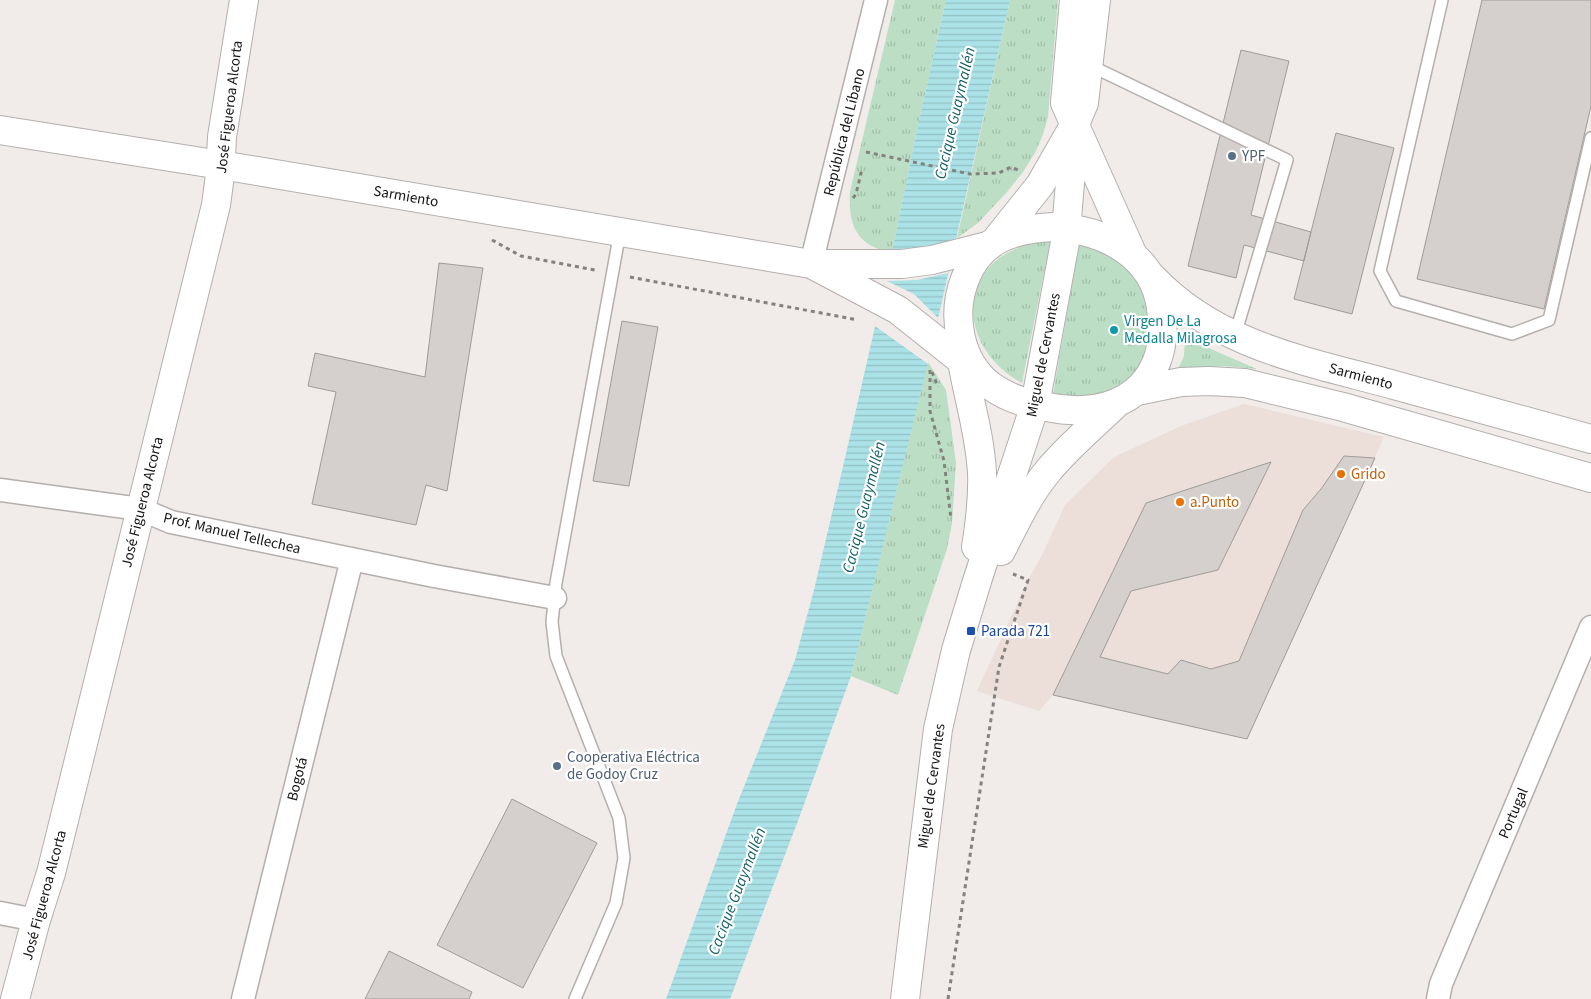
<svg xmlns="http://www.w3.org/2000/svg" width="1591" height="999" font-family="'Source Sans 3',sans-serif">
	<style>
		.built { fill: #ecded9 }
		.grass { fill: url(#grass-tufts) }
		.water { fill: url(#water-rules) }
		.pier { fill: #f1ebe9 }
		.building { fill: #d5d0cd; stroke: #9f9b98 }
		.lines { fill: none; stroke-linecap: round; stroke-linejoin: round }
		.lane-casing { stroke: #b4afad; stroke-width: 14 }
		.street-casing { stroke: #b4afad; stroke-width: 25 }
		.secondary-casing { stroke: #b4afad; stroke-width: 30 }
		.path { stroke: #85817f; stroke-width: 3; stroke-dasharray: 4 4; stroke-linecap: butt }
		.lane { stroke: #fff; stroke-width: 11 }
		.street { stroke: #fff; stroke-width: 22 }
		.secondary { stroke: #fff; stroke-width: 28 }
		.service-dot { fill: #5c6f8a; stroke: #fff; stroke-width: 2 }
		.culture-dot { fill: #0f9aa8; stroke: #fff; stroke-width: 2 }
		.food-dot { fill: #e8710a; stroke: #fff; stroke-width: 2 }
		.transit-dot { fill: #1a4fb4; stroke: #fff; stroke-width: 2 }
		.labels { text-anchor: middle; stroke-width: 4.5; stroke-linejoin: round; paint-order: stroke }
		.street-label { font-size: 15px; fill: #161413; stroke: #fff }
		.service-label { font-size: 15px; fill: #4e5e75; stroke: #fff; text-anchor: start }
		.culture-label { font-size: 15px; fill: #0d838f; stroke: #fff; text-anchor: start }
		.food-label { font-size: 15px; fill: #c56008; stroke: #fff; text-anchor: start }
		.transit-label { font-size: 15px; fill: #164399; stroke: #fff; text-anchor: start }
		.water-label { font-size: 16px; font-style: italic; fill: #135f66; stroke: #fff }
	</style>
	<defs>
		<pattern id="grass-tufts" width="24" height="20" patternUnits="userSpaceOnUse" patternTransform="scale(1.25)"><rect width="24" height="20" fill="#bbdec4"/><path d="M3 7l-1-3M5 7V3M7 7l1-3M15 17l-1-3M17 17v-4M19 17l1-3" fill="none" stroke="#a0bea8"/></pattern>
		<pattern id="water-rules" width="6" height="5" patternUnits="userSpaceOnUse" patternTransform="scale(1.25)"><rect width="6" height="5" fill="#aae2e7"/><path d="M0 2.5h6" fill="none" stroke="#92c1c5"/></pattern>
	</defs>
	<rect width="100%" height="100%" fill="#f1ebe9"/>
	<!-- built -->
	<path class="built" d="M1244,404L1384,437L1247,739L1053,695L1039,711L977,691L1028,580L1043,553L1065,505L1114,457L1181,426Z"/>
	<!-- grass -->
	<path class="grass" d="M895,0H946L918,125L892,252C857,247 848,225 850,192Z
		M1010,0H1058L1048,117L1043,134L1036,151L1023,172L1007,192L978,223L957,238Z
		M1040,242H1050L1022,383C953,345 955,256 1040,242Z
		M1079,245L1105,254L1122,264L1135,276L1150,303L1149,345L1138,369L1127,380L1111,390L1102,394L1078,398L1053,394Z
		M1185,335L1213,350L1257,369L1224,366L1178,369L1184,356Z
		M928,362L946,390L956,463L952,523L947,549L898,695L851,676Z"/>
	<!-- water -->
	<path class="water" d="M946,0H1010L928,363L851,676L799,818L730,999H666L737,804L795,660L814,590L845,458L892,252L918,125Z"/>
	<!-- pier -->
	<path class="pier" d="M957,238L948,273L917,280L887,281L914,294L938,318L928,364L875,326L889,265L907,251L935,245Z"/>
	<!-- building -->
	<path class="building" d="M1482,0H1591V106L1544,309L1417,279Z
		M1241,50L1289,61L1251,215L1311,232L1304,261L1244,245L1236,278L1188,266Z
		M1336,133L1394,148L1352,314L1294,299Z
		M439,263L483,268L447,491L426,485L416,525L312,504L336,392L308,386L315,353L425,377Z
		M622,321L658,327L629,486L593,481Z
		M1344,456L1375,458L1247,739L1053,695L1146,503L1271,462L1218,570L1131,591L1100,657L1168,674L1181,660L1211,669L1239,661L1303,510L1321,489Z
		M512,799L597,843L523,988L437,945Z
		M389,951L472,992L469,999H365Z"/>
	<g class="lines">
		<!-- lane casing -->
		<g class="lane-casing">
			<path id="lane" d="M1442,0L1380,271L1396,301L1512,334L1549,320L1591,138
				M1089,65L1287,160L1235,335
				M575,999L616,903L624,858L619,818L556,656L552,622L556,583L620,232"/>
		</g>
		<!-- street casing -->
		<g class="street-casing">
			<path id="street" d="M811,264L876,0
				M0,490L140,509L171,522L434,576L555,598
				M0,913L36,920
				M243,999L352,559
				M1438,999L1441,984L1591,627"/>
		</g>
		<!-- secondary casing -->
		<g class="secondary-casing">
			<path id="secondary" d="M1074,0L1065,103L1132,253
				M0,130L221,165L811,264H902L932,260L987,246
				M1053,227C1102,229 1154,254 1161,308C1172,384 1119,422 1047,407C1028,404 1007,398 991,386C959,362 951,315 965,279C980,239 1013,229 1053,227Z
				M996,240L1040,185L1075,124L1084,103L1096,0
				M815,266L898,310L971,368
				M1152,277C1217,346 1307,361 1394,385C1460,403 1525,421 1591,439
				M961,355C967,394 980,433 982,473C983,498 980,522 976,547
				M1137,391L1181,382L1209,381L1245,383L1343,407L1591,478
				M1001,551C1015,524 1028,495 1048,471C1068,447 1093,426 1116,404
				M15,999L36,920L51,873L216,205L220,175L222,137L244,0
				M905,999L938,729L956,650L978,578L1035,405L1065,242L1075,124"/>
		</g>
		<!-- path -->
		<path class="path" d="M866,152L970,174L999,173L1011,167L1018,170
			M853,198L856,194L862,169
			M492,240L521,256L595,270
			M630,277L858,320
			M930,370V411L944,461L951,519
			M932,372L938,387
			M948,999L999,667L1028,580L1013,574"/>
		<!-- lane -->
		<use href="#lane" class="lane"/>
		<!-- street -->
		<use href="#street" class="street"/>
		<!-- secondary -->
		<use href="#secondary" class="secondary"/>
	</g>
	<!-- markers -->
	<g class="service-dot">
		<circle cx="1232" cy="156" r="5"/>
		<circle cx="557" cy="766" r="5"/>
	</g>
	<circle class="culture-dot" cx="1114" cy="330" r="5"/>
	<g class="food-dot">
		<circle cx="1341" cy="474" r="5"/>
		<circle cx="1180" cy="502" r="5"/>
	</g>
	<rect class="transit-dot" x="966" y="626" width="10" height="10" rx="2.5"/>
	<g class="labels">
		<!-- street labels -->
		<g class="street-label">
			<text transform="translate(229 107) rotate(-83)" y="5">José Figueroa Alcorta</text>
			<text transform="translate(844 132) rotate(-76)" y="5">República del Líbano</text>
			<text transform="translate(406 196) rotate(10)" y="5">Sarmiento</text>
			<text transform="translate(1043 355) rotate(-79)" y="5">Miguel de Cervantes</text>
			<text transform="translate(1361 376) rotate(15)" y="5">Sarmiento</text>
			<text transform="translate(142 502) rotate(-76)" y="5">José Figueroa Alcorta</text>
			<text transform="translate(232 533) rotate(13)" y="5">Prof. Manuel Tellechea</text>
			<text transform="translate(297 779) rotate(-76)" y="5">Bogotá</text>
			<text transform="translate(931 786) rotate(-82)" y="5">Miguel de Cervantes</text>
			<text transform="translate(1513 813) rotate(-67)" y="5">Portugal</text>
			<text transform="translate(44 895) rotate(-75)" y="5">José Figueroa Alcorta</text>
		</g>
		<!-- service labels -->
		<g class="service-label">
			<text x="1242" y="161">YPF</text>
			<text x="567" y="762">Cooperativa Eléctrica<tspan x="567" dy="17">de Godoy Cruz</tspan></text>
		</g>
		<!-- culture labels -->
		<g class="culture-label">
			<text x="1124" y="326">Virgen De La<tspan x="1124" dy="17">Medalla Milagrosa</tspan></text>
		</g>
		<!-- food labels -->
		<g class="food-label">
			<text x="1351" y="479">Grido</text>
			<text x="1190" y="507">a.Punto</text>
		</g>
		<!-- transit labels -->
		<g class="transit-label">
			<text x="981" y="636">Parada 721</text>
		</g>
		<!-- water labels -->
		<g class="water-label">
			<text transform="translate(954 113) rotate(-77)" y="6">Cacique Guaymallén</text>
			<text transform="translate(863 507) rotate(-76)" y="6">Cacique Guaymallén</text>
			<text transform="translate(736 891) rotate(-69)" y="6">Cacique Guaymallén</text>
		</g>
	</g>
</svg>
